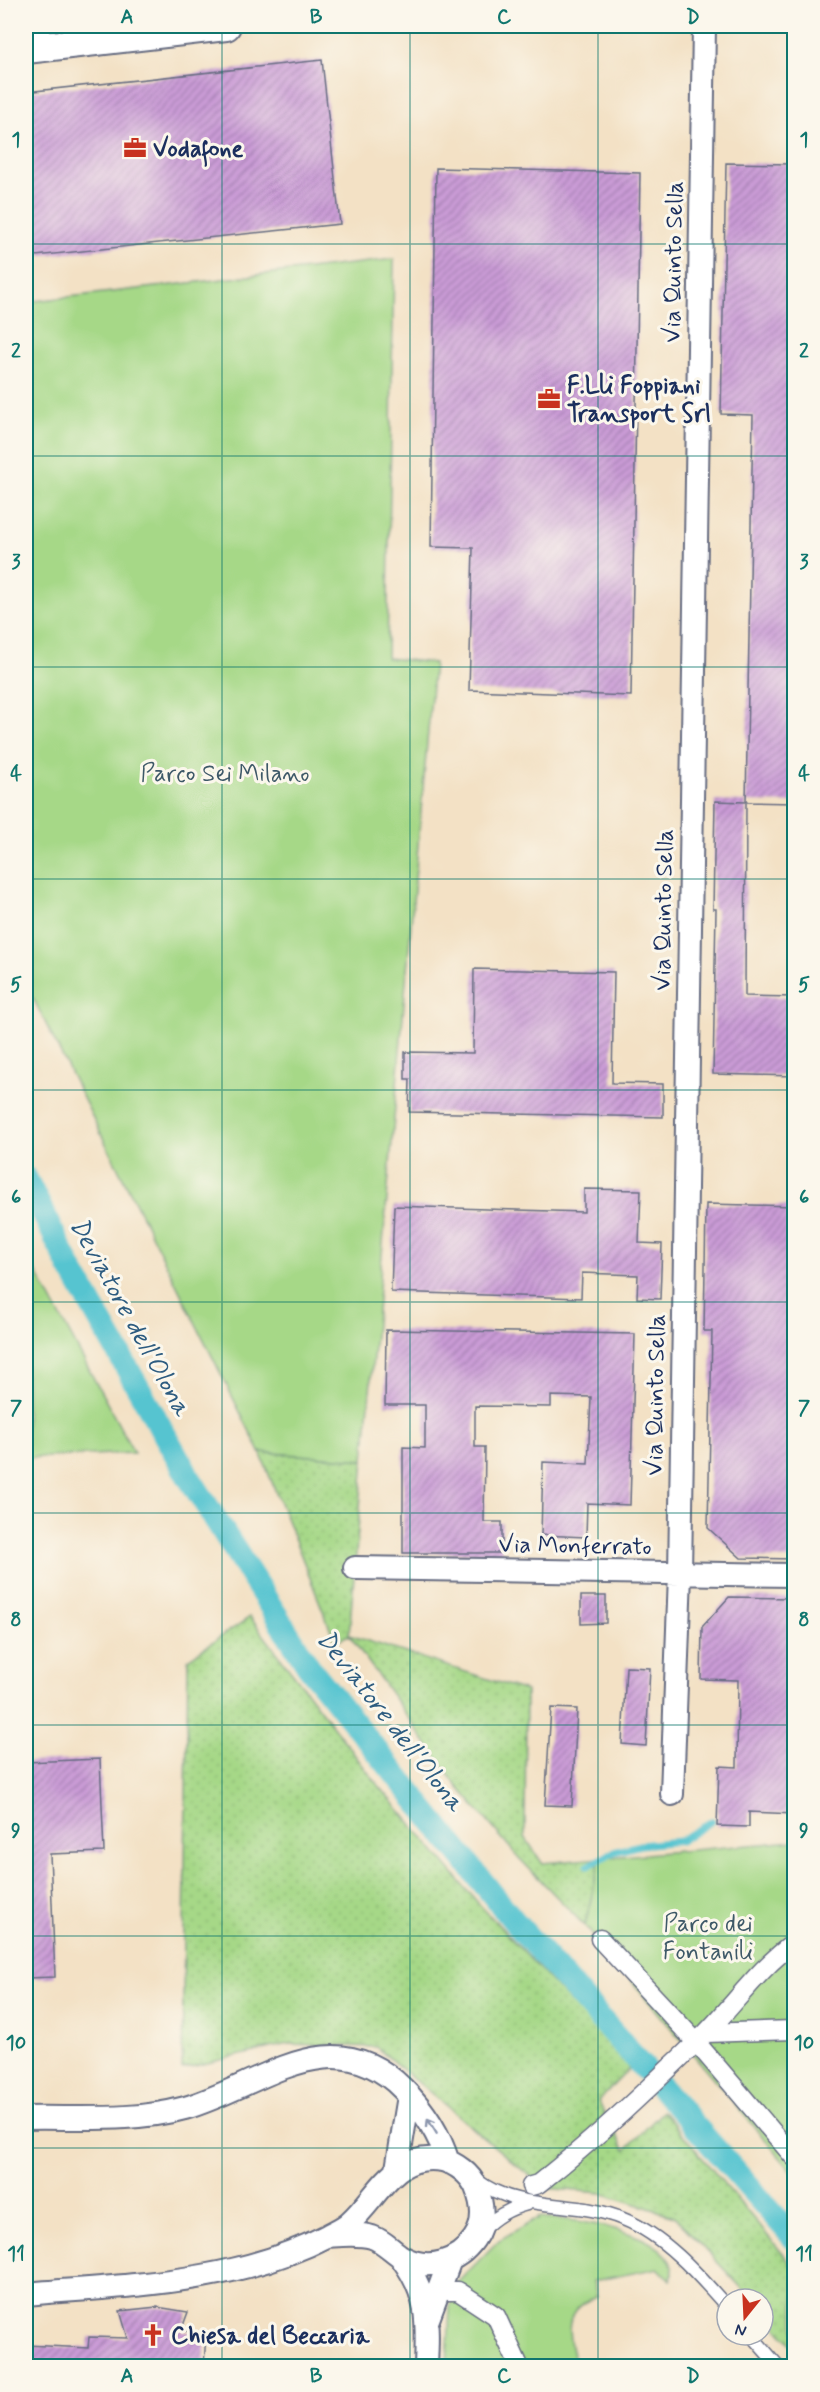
<svg xmlns="http://www.w3.org/2000/svg" width="820" height="2392" font-family="Mynerve,sans-serif">
	<style>
		.grass { fill: url(#grass-dots); stroke: #608472; stroke-width: 1.5 }
		.park { fill: #a6d887; stroke: #608472; stroke-width: 1.5 }
		.lines { fill: none; stroke-linecap: round; stroke-linejoin: round }
		.stream { stroke: #57c4d0; stroke-width: 7 }
		.canal { stroke: #57c4d0; stroke-width: 24 }
		.building { fill: url(#building-hatch) }
		.service-casing { stroke: #676d82; stroke-width: 15 }
		.pedestrian-casing { stroke: #676d82; stroke-width: 21 }
		.minor-casing { stroke: #676d82; stroke-width: 26 }
		.tertiary-casing { stroke: #676d82; stroke-width: 32 }
		.service { stroke: #fff; stroke-width: 12 }
		.pedestrian { stroke: #fff; stroke-width: 18 }
		.minor { stroke: #fff; stroke-width: 22 }
		.tertiary { stroke: #fff; stroke-width: 28 }
		.oneway { stroke: #8d97ae }
		.grid { fill: none; stroke: #0f766e; stroke-width: 1.5; stroke-opacity: 0.55 }
		.labels { text-anchor: middle; stroke-width: 6; stroke-linejoin: round; paint-order: stroke }
		.poi-label { font-size: 24px; font-weight: bold; fill: #1b2f5e; stroke: #fbf7ec; text-anchor: start }
		.street-label { font-size: 24px; fill: #1b2f5e; stroke: #fbf7ec }
		.park-label { font-size: 24px; fill: #3e5968; stroke: #fbf7ec }
		.water-label { font-size: 26px; font-style: italic; fill: #2d5c80; stroke: #fbf7ec }
		.neatline { fill: none; stroke: #0f766e; stroke-width: 2 }
		.grid-label { font-size: 20px; text-anchor: middle; font-weight: bold; fill: #0f766e }
	</style>
	<defs>
		<pattern id="grass-dots" width="8" height="8" patternUnits="userSpaceOnUse" patternTransform="scale(1.5)"><rect width="8" height="8" fill="#a6d887"/><path d="M2 2h.1M6 6h.1" fill="none" stroke="#8eba77" stroke-width="1.8" stroke-linecap="round"/></pattern>
		<pattern id="building-hatch" width="6" height="6" patternUnits="userSpaceOnUse" patternTransform="scale(1.5)"><rect width="6" height="6" fill="#ca9bd6"/><path d="M-1 1l2-2M0 6l6-6M5 7l2-2" fill="none" stroke="#a37fb1"/></pattern>
	</defs>
	<rect width="100%" height="100%" fill="#fbf7ec"/>
	<filter id="ink" filterUnits="userSpaceOnUse"><feTurbulence type="fractalNoise" baseFrequency=".0167" numOctaves="2"/><feDisplacementMap in="SourceGraphic" scale="12" xChannelSelector="R" yChannelSelector="G"/><feConvolveMatrix kernelMatrix="1 2 1 2 8 2 1 2 1" color-interpolation-filters="sRGB"/></filter>
	<filter id="wash" filterUnits="userSpaceOnUse"><feTurbulence type="fractalNoise" baseFrequency=".008" numOctaves="4" result="noise"/><feDisplacementMap in="SourceGraphic" scale="24" xChannelSelector="R" yChannelSelector="G"/><feGaussianBlur stdDeviation="1.35" result="paint"/><feColorMatrix in="noise" values="0 0 0 0 0 0 0 0 0 0 0 0 0 0 0 0 0 1.4 0 .05"/><feComposite in="paint" operator="in"/></filter>
	<g filter="url(#wash)">
		<rect width="100%" height="100%" fill="#f3e1c5"/>
		<!-- grass -->
		<path class="grass" d="M260,1452L364,1460L349,1635L526,1691L525,1837L542,1863L600,1858L585,1926L518,1857L454,1782L349,1635L335,1641Z
			M250,1617L370,1775L479,1904L631,2067L598,2101L625,2150L663,2111L794,2267V2347L763,2312V2299H752L674,2216L601,2193L544,2188L376,2047L288,2044L182,2069L188,1659Z"/>
		<!-- park -->
		<path class="park" d="M394,259L387,658L434,663L364,1460L260,1452L33,998L26,993V302Z
			M26,1253L134,1453L26,1458Z
			M794,1841V2174L585,1926L600,1858Z
			M538,2217C569,2219 674,2230 673,2274L670,2280L658,2268L593,2281L597,2297C560,2310 568,2335 576,2366H447L450,2307L455,2285L499,2240L534,2220H538Z"/>
		<g class="lines">
			<!-- stream -->
			<path class="stream" d="M588,1866L614,1852L640,1845L680,1841L712,1821"/>
			<!-- canal -->
			<path class="canal" d="M26,1179L70,1267L188,1476L309,1667L514,1921L794,2238"/>
		</g>
		<g id="blocks">
			<!-- building -->
			<path class="building" d="M322,60L340,224L26,257V92Z
				M726,163L795,164V803L746,802L753,415L721,414Z
				M436,168L640,173L631,696L469,690L473,548L431,547Z
				M715,801L746,802L745,996L795,997V1076L713,1074L716,909H713Z
				M474,969L614,972L612,1083L663,1084V1117L409,1112L410,1079H405V1052L473,1053Z
				M584,1189L641,1190L639,1243L662,1244L660,1299L637,1298L638,1275L582,1273L581,1298L391,1292L394,1206L584,1212Z
				M706,1204L795,1206V1559L741,1558L708,1528L712,1331H704Z
				M386,1330L635,1334L630,1505L587,1503L586,1537L541,1535L543,1462L588,1464L591,1397L551,1396V1407L475,1406V1447H485L484,1522H502V1553H403V1447L425,1448V1405H385Z
				M581,1596H606V1623L581,1624Z
				M729,1597L795,1598V1814L749,1812V1827L717,1826L719,1766L737,1767L738,1680L701,1679L702,1627Z
				M626,1667L650,1668L646,1746L622,1744Z
				M551,1708L577,1709L572,1806L545,1805Z
				M100,1759L104,1852L50,1854L55,1977L26,1978V1762Z
				M157,2307L188,2312L181,2331L206,2332L204,2367H26V2345L88,2348L89,2337L128,2338L120,2311Z"/>
		</g>
	</g>
	<g filter="url(#ink)">
		<use href="#blocks" fill-opacity="0" stroke="#676d82" stroke-width="1.5"/>
		<g class="lines">
			<!-- service casing -->
			<g class="service-casing">
				<path id="service" d="M478,2181C520,2213 576,2199 623,2219C664,2235 698,2274 727,2307
					M481,2231C495,2217 508,2209 527,2204
					M751,2335L778,2366"/>
			</g>
			<!-- pedestrian casing -->
			<g class="pedestrian-casing">
				<path id="pedestrian" d="M600,1939L696,2042L794,2157
					M706,2033L794,2030
					M531,2186L538,2184C597,2138 651,2086 705,2034C735,2004 759,1968 794,1943
					M448,2291H458L496,2316L519,2366"/>
			</g>
			<!-- minor casing -->
			<g class="minor-casing">
				<path id="minor" d="M38,26L39,47
					M355,1568L794,1575
					M672,1794L680,1574L704,26
					M26,2118C78,2117 134,2122 185,2108C261,2086 332,2017 403,2089C424,2110 439,2133 448,2162
					M397,2169L409,2096
					M401,2257C429,2294 428,2322 426,2366
					M26,2294C127,2285 235,2284 327,2236C334,2232 344,2228 350,2222C379,2196 395,2151 442,2160C456,2163 470,2174 476,2187C483,2204 485,2224 474,2239C458,2262 428,2272 402,2257C392,2251 384,2241 372,2237C358,2233 342,2235 327,2236
					M428,2319L450,2260"/>
			</g>
			<!-- tertiary casing -->
			<g class="tertiary-casing">
				<path id="tertiary" d="M26,49L226,26"/>
			</g>
			<!-- service -->
			<use href="#service" class="service"/>
			<!-- pedestrian -->
			<use href="#pedestrian" class="pedestrian"/>
			<!-- minor -->
			<use href="#minor" class="minor"/>
			<!-- tertiary -->
			<use href="#tertiary" class="tertiary"/>
		</g>
		<!-- one-way arrows -->
		<defs><path id="oneway-shaft" d="M-6 0H5M1.5-3L5.5 0L1.5 3" fill="none" stroke-width="1.6" stroke-linecap="round" stroke-linejoin="round" transform="scale(1.5)"/></defs>
		<use class="oneway" href="#oneway-shaft" transform="translate(432 2126) rotate(-121)"/>
	</g>
	<!-- grid -->
	<path class="grid" d="M222,26V2366M410,26V2366M598,26V2366M26,244H794M26,456H794M26,667H794M26,879H794M26,1090H794M26,1302H794M26,1513H794M26,1725H794M26,1936H794M26,2148H794"/>
	<!-- icons -->
	<defs>
		<g id="office-bare" transform="scale(1.8)"><path d="M-6-3h4V-5.5h4V-3h4V5H-6ZM-1-4.5V-3h2v-1.5ZM-6 0V1H6V0Z" fill="#c8321e" stroke="#fbf7ec" stroke-width="2.5" paint-order="stroke"/></g>
		<g id="church-bare" transform="scale(1.8)"><path d="M-1.2-6h2.4v3.5h3.3v2.4h-3.3V6h-2.4V-.1h-3.3v-2.4h3.3Z" fill="#c8321e" stroke="#fbf7ec" stroke-width="2.5" paint-order="stroke"/></g>
	</defs>
	<g fill-rule="evenodd">
		<use href="#office-bare" x="135" y="148"/>
		<use href="#office-bare" x="549" y="399"/>
		<use href="#church-bare" x="153" y="2335"/>
	</g>
	<g class="labels">
		<!-- poi labels -->
		<g class="poi-label">
			<text x="153" y="156">Vodafone</text>
			<text x="567" y="393">F.Lli Foppiani<tspan x="567" dy="28">Transport Srl</tspan></text>
			<text x="171" y="2343">Chiesa del Beccaria</text>
		</g>
		<!-- street labels -->
		<g class="street-label">
			<text transform="translate(673 262) rotate(-89)" y="8">Via Quinto Sella</text>
			<text transform="translate(663 910) rotate(-89)" y="8">Via Quinto Sella</text>
			<text transform="translate(655 1395) rotate(-89)" y="8">Via Quinto Sella</text>
			<text transform="translate(575 1545) rotate(1)" y="8">Via Monferrato</text>
		</g>
		<!-- park labels -->
		<g class="park-label">
			<text x="225" y="781">Parco Sei Milano</text>
			<text x="708" y="1931">Parco dei<tspan x="708" dy="28">Fontanili</tspan></text>
		</g>
		<!-- water labels -->
		<g class="water-label">
			<text transform="translate(131 1316) rotate(61)" y="9">Deviatore dell'Olona</text>
			<text transform="translate(391 1720) rotate(52)" y="9">Deviatore dell'Olona</text>
		</g>
	</g>
	<!-- margin -->
	<rect width="820" height="2392" fill="none" stroke="#fbf7ec" stroke-width="66"/>
	<!-- north arrow -->
	<g transform="translate(745 2317) rotate(198)"><circle r="28" fill="#fbf7ec" stroke="#a1a7b3" stroke-width="1.5"/>
	<path d="M0-4.5L10 22L0 15L-10 22Z" fill="#c8321e"/>
	<text y="-9" font-size="16" font-weight="bold" text-anchor="middle" fill="#1b2f5e">N</text>
	</g>
	<rect x="33" y="33" width="754" height="2326" class="neatline"/>
	<g class="grid-label">
		<text x="127" y="23">A</text>
		<text x="316" y="23">B</text>
		<text x="504" y="23">C</text>
		<text x="693" y="23">D</text>
		<text x="16" y="146">1</text>
		<text x="804" y="146">1</text>
		<text x="16" y="357">2</text>
		<text x="804" y="357">2</text>
		<text x="16" y="568">3</text>
		<text x="804" y="568">3</text>
		<text x="16" y="780">4</text>
		<text x="804" y="780">4</text>
		<text x="16" y="991">5</text>
		<text x="804" y="991">5</text>
		<text x="16" y="1203">6</text>
		<text x="804" y="1203">6</text>
		<text x="16" y="1414">7</text>
		<text x="804" y="1414">7</text>
		<text x="16" y="1626">8</text>
		<text x="804" y="1626">8</text>
		<text x="16" y="1837">9</text>
		<text x="804" y="1837">9</text>
		<text x="16" y="2049">10</text>
		<text x="804" y="2049">10</text>
		<text x="16" y="2260">11</text>
		<text x="804" y="2260">11</text>
		<text x="127" y="2382">A</text>
		<text x="316" y="2382">B</text>
		<text x="504" y="2382">C</text>
		<text x="693" y="2382">D</text>
	</g>
</svg>
